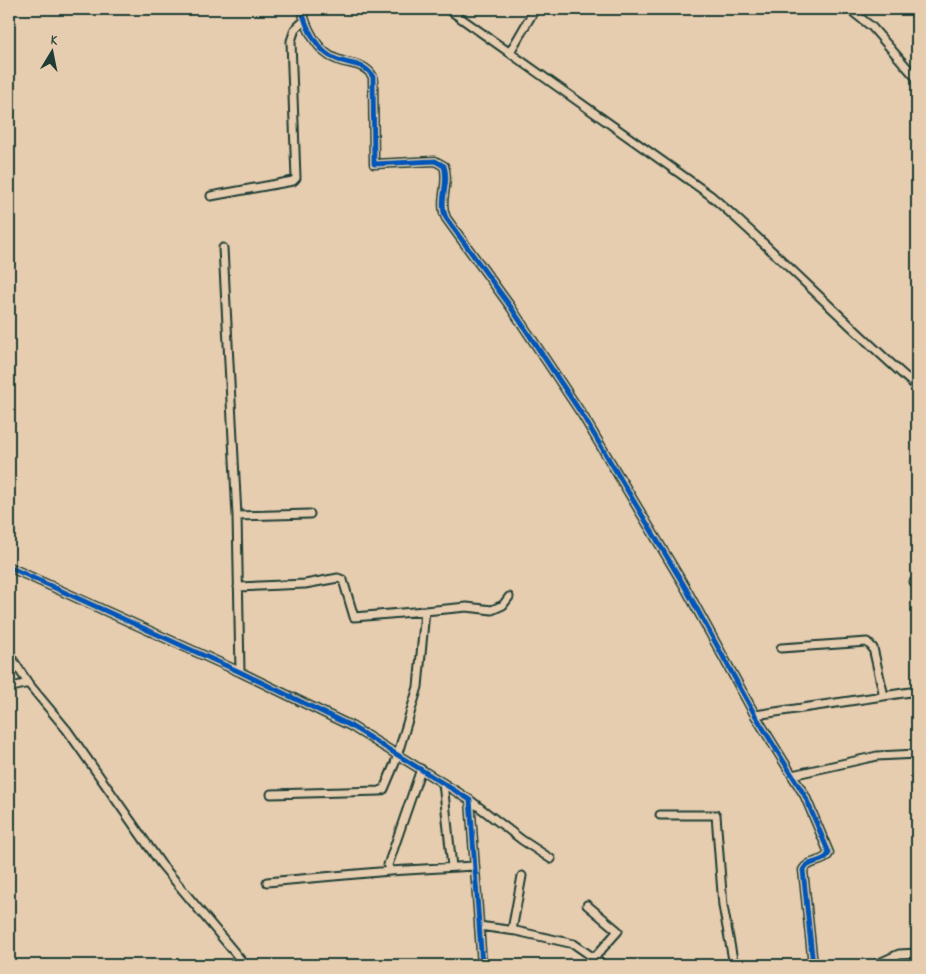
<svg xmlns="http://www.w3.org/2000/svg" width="926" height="974" font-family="'Indie Flower',sans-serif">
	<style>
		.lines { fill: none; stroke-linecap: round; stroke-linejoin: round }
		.minor-casing { stroke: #1f3d34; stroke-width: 11 }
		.minor { stroke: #e7cdaf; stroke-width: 7 }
		.cycleway-casing { stroke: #e7cdaf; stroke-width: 8 }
		.cycleway { stroke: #0057b8; stroke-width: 5 }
	</style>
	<rect width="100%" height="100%" fill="#e7cdaf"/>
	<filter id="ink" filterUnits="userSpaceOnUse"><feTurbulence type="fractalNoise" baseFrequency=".02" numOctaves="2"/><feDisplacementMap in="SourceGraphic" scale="10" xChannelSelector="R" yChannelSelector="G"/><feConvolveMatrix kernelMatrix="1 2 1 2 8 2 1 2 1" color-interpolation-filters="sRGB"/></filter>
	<g filter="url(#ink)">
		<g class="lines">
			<!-- minor casing -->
			<g class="minor-casing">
				<path id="minor" d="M302,9C305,26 318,53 336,59C349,65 365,62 373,77L374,164L435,161L444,166C450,183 438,201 446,218L510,306L583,416L685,587L755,715L805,796L829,853C824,864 809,859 803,870L813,965
					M448,9L710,195C781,256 846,325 917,387
					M849,9L872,27L917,79
					M510,52L535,9
					M211,196L293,181L296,178L291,41L295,29L305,20
					M223,248L237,516
					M9,567L240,672L351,726L470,800L482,965
					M914,582L917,579
					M238,587L305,584L338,578L343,580L354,617L425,611L418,687L395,763L384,789L380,791L271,794
					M425,611L467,607L492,610L503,605L509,597
					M781,648L867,642L873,648L884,696
					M9,654L28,683L67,730L161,864L245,965
					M240,672L237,516L310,514
					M9,688L28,683
					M755,715L917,691
					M421,769L388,865L390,871L474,866
					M792,775L877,756L917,754
					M443,783L452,867
					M470,800L522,840L551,859
					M660,815H716L723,906L734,965
					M267,882L390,871
					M587,905L618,931L594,958
					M479,926L516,931L574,944L604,965
					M512,930L522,876
					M875,965L899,954L917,953"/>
			</g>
			<!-- minor -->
			<use href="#minor" class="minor"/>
			<!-- cycleway casing -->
			<g class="cycleway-casing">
				<path id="cycleway" d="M302,9C305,26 318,53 336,59C349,65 365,62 373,77L374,164L435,161L444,166C450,183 438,201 446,218L510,306L583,416L685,587L755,715L805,796L829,853C824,864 809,859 803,870L813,965
					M9,567L240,672L351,726L470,800L482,965"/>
			</g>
			<!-- cycleway -->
			<use href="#cycleway" class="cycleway"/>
		</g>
	</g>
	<!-- margin -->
	<rect width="926" height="974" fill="none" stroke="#e7cdaf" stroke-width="30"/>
	<rect x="15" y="15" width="896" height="944" fill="none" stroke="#1f3d34" stroke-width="2" filter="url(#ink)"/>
	<!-- north arrow -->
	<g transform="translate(52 52) rotate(10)" stroke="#e7cdaf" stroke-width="4" paint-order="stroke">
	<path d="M0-4L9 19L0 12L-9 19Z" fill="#1f3d34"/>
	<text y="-8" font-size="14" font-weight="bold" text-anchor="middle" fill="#1f3d34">K</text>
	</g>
</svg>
